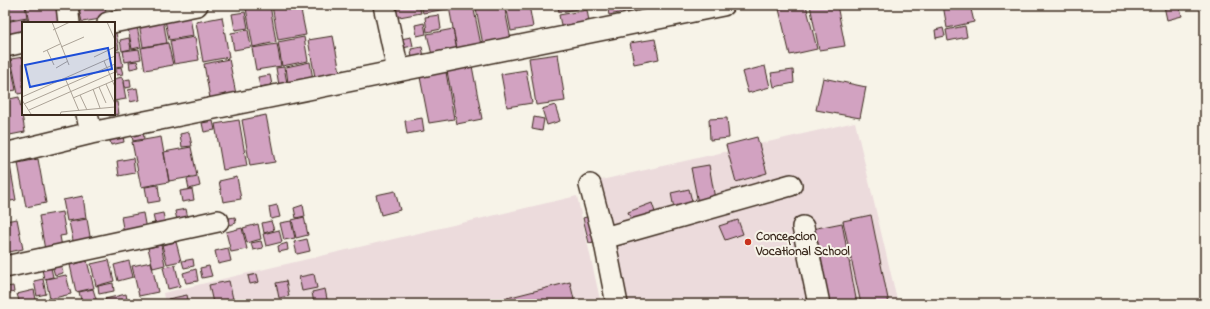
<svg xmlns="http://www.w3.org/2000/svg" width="1210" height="309" font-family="'Indie Flower',sans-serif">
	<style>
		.built { fill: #ecdbdc }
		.building { fill: #d2a2c1; stroke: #3b2a1e }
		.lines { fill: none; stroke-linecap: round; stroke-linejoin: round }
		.minor-casing { stroke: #3b2a1e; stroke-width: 24 }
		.minor { stroke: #f7f3e8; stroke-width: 21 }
		.poi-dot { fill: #c8321e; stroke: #f7f3e8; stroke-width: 1.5 }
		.labels { text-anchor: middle; stroke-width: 4; stroke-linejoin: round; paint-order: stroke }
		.poi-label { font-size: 13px; font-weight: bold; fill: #3b2a1e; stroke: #f7f3e8; text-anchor: start }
		.inset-road { fill: none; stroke: #aca397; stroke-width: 1 }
		.view { fill: #1d4ed8; fill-opacity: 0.15; stroke: #1d4ed8; stroke-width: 2 }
		.inset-edge { fill: none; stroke: #3b2a1e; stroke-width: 2 }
	</style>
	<rect width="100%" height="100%" fill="#f7f3e8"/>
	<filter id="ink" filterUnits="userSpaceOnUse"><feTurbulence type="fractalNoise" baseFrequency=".025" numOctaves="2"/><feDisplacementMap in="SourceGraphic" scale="8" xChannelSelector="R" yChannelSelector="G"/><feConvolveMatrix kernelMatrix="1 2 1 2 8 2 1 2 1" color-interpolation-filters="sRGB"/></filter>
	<g filter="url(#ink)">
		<!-- built -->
		<path class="built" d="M855,122L898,304H626L597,181Z
			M577,196L601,304H165L163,293Z"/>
		<!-- building -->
		<path class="building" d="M5,5H25L27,17L5,21Z
			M26,5H57L60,23H29Z
			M78,5H105L107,18L82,22Z
			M265,5H270L276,42L253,47L246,8Z
			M272,5H300L306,35L278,40Z
			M392,5H419L421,13L394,18Z
			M421,5H446L447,9L423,13Z
			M463,5H473L481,45L457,49L449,7Z
			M492,5H504L511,40L483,45L476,8Z
			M506,5H529L533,27L511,31Z
			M558,5H578V9L559,12Z
			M607,5H633L634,10L609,15Z
			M794,5H806L817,49L790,55L779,9Z
			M810,5H837L845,46L819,50Z
			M943,5H970L974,22L947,28Z
			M1167,5H1179L1182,16L1167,20L1164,6Z
			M587,10L590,27L562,31L559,15Z
			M245,12L248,28L235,30L232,14Z
			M439,15L441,29L427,32L425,17Z
			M190,16L193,36L169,40L165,20Z
			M222,17L229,57L203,62L196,22Z
			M27,18L28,23H23V35L6,38L5,22Z
			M163,19L167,43L143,47L139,23Z
			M424,23L426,34L417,36L415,25Z
			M137,26L141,47L132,49L128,28Z
			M965,26L967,37L948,41L946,30Z
			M943,28L945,36L936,38L935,30Z
			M453,29L457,51L432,55L427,34Z
			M248,30L251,47L234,50L231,33Z
			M114,33H116L119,49L114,50Z
			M333,36L340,72L315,77L308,40Z
			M195,37L199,60L174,64L170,41Z
			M304,37L308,61L282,66L278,42Z
			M411,37L413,46L402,48L401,39Z
			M129,38L131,49L122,51L120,40Z
			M655,39L659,59L634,64L630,43Z
			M168,43L173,65L145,70L141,48Z
			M277,44L281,66L256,70L252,48Z
			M422,47L424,57L412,59L411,49Z
			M139,49L141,59L125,62L123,51Z
			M120,51L123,66L114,67V52Z
			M9,54L16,90L5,92V55Z
			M558,54L565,101L536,105L529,58Z
			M23,57V93L18,94L11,59Z
			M229,59L237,99L211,104L204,64Z
			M137,61L139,67L130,69L129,62Z
			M310,62L313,79L288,83L286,67Z
			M472,66L482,119L457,124L447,71Z
			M765,66L770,87L748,93L742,72Z
			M121,67L123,74L117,75L116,68Z
			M284,67L287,83L279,85L276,68Z
			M526,70L532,103L507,107L501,74Z
			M793,70L794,83L774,87L771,73Z
			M446,72L454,119L429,123L420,77Z
			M270,75L272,85L260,87L258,77Z
			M122,77L126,99L114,101V79Z
			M823,78L866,87L860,118L816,110Z
			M130,79L131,87L125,88L124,80Z
			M137,88L139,100L130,102L128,90Z
			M19,97L25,132L5,136V100Z
			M114,102H117L119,114L109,116L108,114H114Z
			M555,105L560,121L547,125L542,109Z
			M266,115L275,162L250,166L242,120Z
			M534,117L544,119L542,131L532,129Z
			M422,118L424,131L407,134L405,121Z
			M727,118L729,138L710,140L709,119Z
			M239,120L247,166L223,170L215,124Z
			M213,121L215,130L204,132L202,123Z
			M143,129L144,139L133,141L131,131Z
			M122,131L124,142L111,145L108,133Z
			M189,132L192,146L182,147L180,134Z
			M161,137L169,182L141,187L132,142Z
			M757,137L767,173L736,182L726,145Z
			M191,147L197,176L169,181L164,152Z
			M133,158L135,173L119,176L117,161Z
			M38,159L46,203L26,207L18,163Z
			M9,160L16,200L5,202V161Z
			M709,165L715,199L698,203L691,168Z
			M198,177L200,186L189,189L187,179Z
			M237,177L241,199L223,202L219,181Z
			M158,185L160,201L148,203L145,187Z
			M192,189L194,200L182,202L180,191Z
			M689,189L694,210L675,214L671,193Z
			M395,191L400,210L381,215L376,195Z
			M83,196L86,218L67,221L63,200Z
			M652,203L656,215L632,223L628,212Z
			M277,205L280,217L271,219L269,207Z
			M303,205L305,216L296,218L294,208Z
			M186,209L189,223L178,225L175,211Z
			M62,212L66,235L60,236L62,247L45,250L39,216Z
			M143,213L147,235L125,239L121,217Z
			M163,213L167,231L157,233L153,215Z
			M593,215L598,241L589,243L583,218Z
			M871,215L889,304H861L843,221Z
			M235,217L236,223L230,225L229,218Z
			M304,217L308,235L296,238L292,220Z
			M17,219L23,249L5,253V221Z
			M87,219L91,242L74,245L69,222Z
			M738,220L743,234L725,240L719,226Z
			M271,221L274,230L264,233L262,223Z
			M291,221L295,238L284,240L280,223Z
			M842,223L857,304H821L807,230Z
			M258,224L261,239L247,243L243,228Z
			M242,228L247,249L231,252L226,232Z
			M279,230L282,242L266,246L263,234Z
			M307,239L310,251L297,254L294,242Z
			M261,241L263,248L253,250L251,243Z
			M176,242L181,261L167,264L162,245Z
			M287,243L288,250L279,252L278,246Z
			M161,245L165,265L153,268L148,248Z
			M228,248L231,261L218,264L215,251Z
			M193,259L194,266L184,268L182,261Z
			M109,260L114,281L96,286L91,264Z
			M87,261L94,288L76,292L70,265Z
			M129,261L133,277L118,281L114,265Z
			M151,262L158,292L139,296L132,266Z
			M61,264L63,273L55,275L52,266Z
			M175,265L180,286L168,289L163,267Z
			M209,266L212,276L202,278L200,268Z
			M51,268L53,277L44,279L42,269Z
			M196,269L198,281L186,283L183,273Z
			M257,274L259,282L250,284L248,276Z
			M314,274L317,288L302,291L299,277Z
			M66,275L71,294L50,299L46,279Z
			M43,279L46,294L37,296L34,281Z
			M229,281L233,299L213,303L209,285Z
			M286,281L289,296L279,298L276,283Z
			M570,282L575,304H492L491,302Z
			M113,283L114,291L99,294L98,286Z
			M13,286L14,292L7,294L6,287Z
			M93,289L97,302L82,304L79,292Z
			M325,289L328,304H314L312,292Z
			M34,290L37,304H20L17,294Z
			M126,294L128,304H107L105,299Z
			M187,295L189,304H169L168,299Z"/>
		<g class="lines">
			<!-- minor casing -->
			<g class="minor-casing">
				<path id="minor" d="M67,5L69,23
					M384,5L398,70
					M108,23L197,5
					M5,46L23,42
					M87,114L91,133
					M5,154L91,133L723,5
					M590,185L604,238L617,304
					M803,227L819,304
					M604,238L791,185
					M5,267L218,221"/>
			</g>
			<!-- minor -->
			<use href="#minor" class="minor"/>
		</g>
	</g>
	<!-- markers -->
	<circle class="poi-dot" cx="748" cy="242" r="4"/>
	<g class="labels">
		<!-- poi labels -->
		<g class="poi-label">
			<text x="756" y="240">Concepcion<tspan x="756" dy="15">Vocational School</tspan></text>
		</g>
	</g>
	<!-- overview -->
	<g transform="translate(22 22)">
		<rect width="93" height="93" fill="#f7f3e8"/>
		<path class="inset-road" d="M30,0L47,43M85,0L93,18M31,8L48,0M39,25L62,15M25,28L32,43M21,30L38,22M72,35L93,25M82,39L93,65M34,46L46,39M43,56L57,89M84,62L93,82M77,65L84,81M71,67L78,86M58,73L65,88M0,75L93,34M51,76L93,58M0,78L9,92M2,82L93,42M7,88L93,50M38,93L39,90L93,85"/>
		<path class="view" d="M86,26L90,47L8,65L3,43Z"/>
		<rect width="93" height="93" class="inset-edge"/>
	</g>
	<!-- margin -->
	<rect width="1210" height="309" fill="none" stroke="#f7f3e8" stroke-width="20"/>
	<rect x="10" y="10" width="1190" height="289" fill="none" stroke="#3b2a1e" stroke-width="1.5" filter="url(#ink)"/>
</svg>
